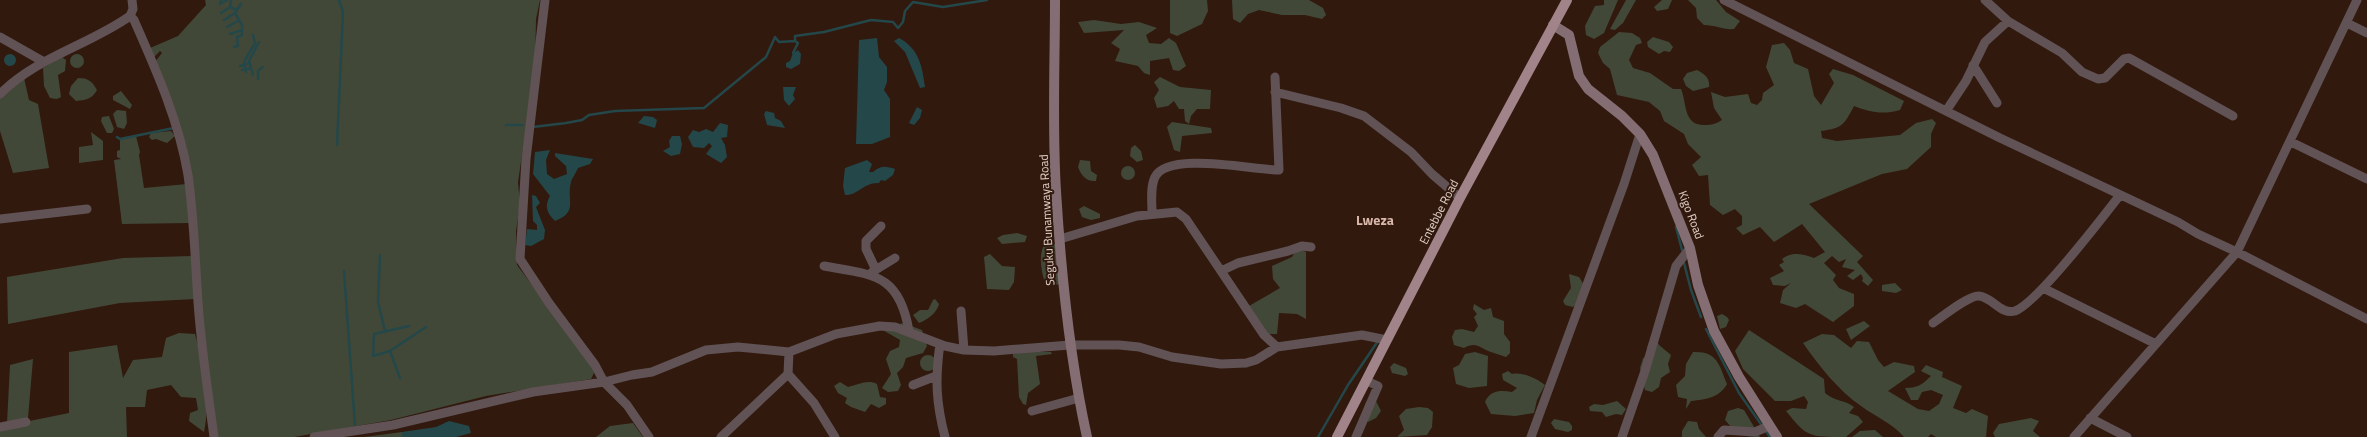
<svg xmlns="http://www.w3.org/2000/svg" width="2367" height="437" font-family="'Titillium Web',sans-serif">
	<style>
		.green { fill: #424837 }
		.water { fill: #24474a }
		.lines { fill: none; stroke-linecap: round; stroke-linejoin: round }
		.stream { stroke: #24474a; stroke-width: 2.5 }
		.street { stroke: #605255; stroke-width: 9 }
		.secondary { stroke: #846e73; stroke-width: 10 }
		.primary { stroke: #a0848a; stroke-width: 10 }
		.labels { text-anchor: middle; stroke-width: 4; stroke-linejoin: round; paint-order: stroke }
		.street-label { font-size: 12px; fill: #e3d2cb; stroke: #31190e }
		.quarter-label { font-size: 14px; font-weight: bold; fill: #dab9aa; stroke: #31190e }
	</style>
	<rect width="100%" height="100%" fill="#31190e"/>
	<!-- green -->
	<path class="green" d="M205,0H540L536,19L535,67L518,182L520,205L516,231L517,265L592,365L594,373L591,379L486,396L391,420L294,437H217L203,331L189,174L155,62L162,53L160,51L154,57L150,48L178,36L206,5Z
		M1170,0H1207L1208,11L1202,24L1177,36L1170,33Z
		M1232,0H1309L1323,8L1326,15L1322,19L1305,15H1282L1259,10L1248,14L1240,23L1233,19Z
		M1604,0H1618L1604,33L1594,39L1586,35L1585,26L1595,6L1604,5Z
		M1626,0H1636L1623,23L1615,30L1610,29Z
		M1662,0H1672L1668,9L1657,11L1654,7Z
		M1688,0H1716L1726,12L1740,21L1734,29C1723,30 1715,25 1704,25L1697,18L1696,8Z
		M1094,20L1121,24L1139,22L1157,28L1146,35L1149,43L1161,44L1169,38L1176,43L1186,66L1179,71L1173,70L1169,58L1150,61V75L1144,73L1138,66L1115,61L1120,49L1111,43L1124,30L1084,33L1078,22Z
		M1619,32L1632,33L1640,38L1642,43L1636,45L1629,60L1633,68L1650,73L1673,89H1681C1687,103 1683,125 1704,125C1712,125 1716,124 1722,120L1714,108L1711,92L1725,97L1748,94L1751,103L1757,105L1762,100L1763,93L1774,85L1766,67L1772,45L1784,43L1790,50L1794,63L1808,69L1814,96L1821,105L1834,83L1829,74L1833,69L1853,75L1904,101L1900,110C1882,115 1870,112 1854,106C1844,125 1843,128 1821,131L1822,138L1837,141L1900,135L1916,123L1932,119L1936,123L1931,134V147L1907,169L1882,174L1809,204L1863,256L1857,262L1873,280L1868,286L1862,281L1863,278L1861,274L1853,280L1847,276L1855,270L1842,267L1846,259L1839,262L1832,256L1824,263L1836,275L1833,280L1839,288L1854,294V306L1833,322L1805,304L1796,308L1780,303L1783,290L1791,283L1785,286L1773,285L1770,278L1784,271L1779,265L1784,262L1782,259C1793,251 1802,254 1814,258L1825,252L1802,224L1774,242L1760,227L1743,235L1736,228L1742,225V216L1735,209L1723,215L1710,205L1708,175L1699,176L1692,165L1701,157L1688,144L1684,134L1664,121L1660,111L1649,102L1617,95L1610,69L1603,63L1598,53L1600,47Z
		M1653,37L1669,42L1673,47L1670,52L1664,51L1659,54L1648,47L1647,42Z
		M70 61a7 7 0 1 1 14 0a7 7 0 1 1-14 0Z
		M62,57L66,60L65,71L58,75L61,97L57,99L50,98L44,86L43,68Z
		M1697,70C1704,74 1710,77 1709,87L1693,91L1686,86L1683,79L1687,73Z
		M1160,77L1180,87L1211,90L1210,109H1197L1191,116L1189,124L1185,121L1184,109H1179L1174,101L1168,106L1157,108L1154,98L1159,90L1154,82Z
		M24,78L29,100L38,104L49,168L13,173L0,131V97Z
		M78,78C88,78 92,81 97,90C92,99 86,100 76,101L69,94L71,86Z
		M121,91L132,105L130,109L113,100V96Z
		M117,110L126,111L127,123L124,129L117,127L113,114Z
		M109,116L114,129L112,133H107L101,121L102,117Z
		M1172,122L1211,128L1212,133L1182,136L1180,152L1174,150L1167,127Z
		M171,131L175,136L167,143L156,139L152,140L149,137L151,133Z
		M91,132L103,141V160L79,163V147L93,145Z
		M136,136L140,152L139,155L144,188L187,184L190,223L122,224L114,160L121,159L117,157V151L120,150V139Z
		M1135,145L1141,151L1143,160L1137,162L1130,156L1131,148Z
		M1080,160L1090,161L1091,171L1097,175L1096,181C1086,182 1081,175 1078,167Z
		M1121 173a7 7 0 1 1 14 0a7 7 0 1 1-14 0Z
		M1084,206L1100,214V218L1091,220L1082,217L1079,209Z
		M1017,233L1027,236L1025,242L1002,244L997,238L1003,235Z
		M1045,243L1055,244L1057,250L1056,260L1065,268L1059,284L1053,286L1045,283C1041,271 1038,254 1045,243Z
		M1302,250L1306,252V319L1297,314L1279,313L1277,334H1268L1249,306L1280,288L1273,279L1272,266L1292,257L1295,251Z
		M990,254L1002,266L1015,267L1014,282L1009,290L987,289L984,257Z
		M192,256L195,299L120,303L8,324L7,277L123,258Z
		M1569,274L1579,277L1584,285L1578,303L1573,307L1565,305L1563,301L1571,288Z
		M1895,283L1902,290L1896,293L1882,291V285Z
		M935,299L939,304C937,313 927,320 919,323L913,315L920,310H928L933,300Z
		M1474,304L1484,310L1491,308L1493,317L1504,321V334L1510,342V353L1506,357C1501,355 1496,354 1491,352C1479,348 1477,341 1464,348L1454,345L1452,337L1455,330L1462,329L1474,332L1478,326L1474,317L1477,314L1473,309Z
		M1722,314L1727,317L1729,320L1726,327L1720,329L1717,316Z
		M1864,321L1870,326L1851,340L1846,329Z
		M903,323L922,330L927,346L923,353L906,358L903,367L897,373L901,385L898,391L888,392L882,388L891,374L886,359L890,351L899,347L900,340L881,329Z
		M1749,330L1824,379L1825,393C1835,402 1844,399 1854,407L1849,413L1858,416L1863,422L1846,437C1808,437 1807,437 1786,411L1792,408L1806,409L1808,402L1804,396L1791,401H1775L1743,369L1735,351Z
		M179,333L195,334C204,366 211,399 204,432L189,421L190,413L198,410L196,398L181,397L171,385L147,390L145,407H126L127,437H0V427L69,413V352L117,345L123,378L133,360L162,357L166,338Z
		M1822,334L1834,335L1851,348L1857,341L1869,342L1878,360L1884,367L1894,362L1914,366L1915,372L1888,391L1918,409L1929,411L1939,404L1943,395L1931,390L1922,392L1918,400H1911L1905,388C1917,388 1922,385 1931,376L1921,371L1926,365L1943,372L1942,377L1962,386L1953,408L1966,413L1972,409L1988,416L1986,437H1936L1931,434L1928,437H1904C1892,423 1876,417 1861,406C1838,390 1819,366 1803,343Z
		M1657,341L1659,345L1671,355L1668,364L1670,372L1661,378L1659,387L1652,392L1645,390L1640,368L1643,358L1655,353L1647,348L1649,342Z
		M1013,352H1051L1052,354L1036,356L1040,384L1028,393L1026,405L1023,404L1019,397L1017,359L1013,357Z
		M1475,352L1488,356L1487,386L1469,388L1456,384L1453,368L1459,365L1465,354Z
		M1693,352C1717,351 1719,364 1727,384C1719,398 1707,399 1691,401L1686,409L1687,399L1678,397L1676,385L1685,376L1686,364Z
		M920 363a8 8 0 1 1 16 0a8 8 0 1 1-16 0Z
		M33,359L28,418L7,423L10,365Z
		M1394,363L1406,368L1408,374L1405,376L1392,373L1390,367Z
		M1508,371L1512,374C1523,372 1536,378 1545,385L1537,400L1534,413L1515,416L1491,414L1485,402C1490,390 1501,390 1512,392L1517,388L1503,380L1502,374Z
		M840,382L848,387C858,385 867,379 877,384L880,397L886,398V404L879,408L871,404L865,412L851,407L845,403L847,398L838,393L834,386Z
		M1375,399L1381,411L1376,418L1368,422L1363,411L1366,402Z
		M1617,401L1626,409L1622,415L1616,414L1606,417L1602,412L1590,411L1589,407L1594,404L1603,405Z
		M1419,407L1428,408L1433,412L1432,427L1427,435L1397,437L1404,430L1399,416L1406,409Z
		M1738,408L1744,410L1760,437C1743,437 1736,433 1725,420L1728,411Z
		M2031,418L2039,421L2033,431L2040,437H1995L1993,433L1999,424Z
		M1554,419L1569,422L1572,426V430L1568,432L1555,429L1551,423Z
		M1688,421L1697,422L1699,429L1706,437H1682V431Z
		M633,423L643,437H596L610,426Z
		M1875,430L1883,437H1852L1860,431Z
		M402,432V437H364Z"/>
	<!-- water -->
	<path class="water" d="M877,38L879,57L887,67V82L884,90L890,99V137L872,144H856L859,40Z
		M899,38C919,49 922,65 925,87L920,88L905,52L894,41Z
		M798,50L801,54L800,64L791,69L786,67V63L790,61L793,53Z
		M4 60a6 6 0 1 1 12 0a6 6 0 1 1-12 0Z
		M783,87H796L793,95L795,99L789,106L784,100Z
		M917,107L922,110L920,118L914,125L909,123Z
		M766,111L774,113L775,118L781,121L785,128L767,125L764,114Z
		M644,116L653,117L657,120L655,128L638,123Z
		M720,123L728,125L727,137L721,138L725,145L727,157L721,163L706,154L712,146L709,143L704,148L693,147L688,137L693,130L699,132L706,129L713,132Z
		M672,136H680L682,144L680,154L671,156L663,151L670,147L669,141Z
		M550,150L546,160L547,174L554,179L567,174L566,166L555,156V153L593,159L590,164L578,168C576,173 572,178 571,182C566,200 579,212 555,221C547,213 544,207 550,196L533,174L535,152Z
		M867,160L872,164L869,172H873C881,165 886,166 895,169L893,175L885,181L881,180L879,183C864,182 857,196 845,195L843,186L845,168Z
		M532,195L536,196L540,203L536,207L545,230L544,239L531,246L525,245L527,229L537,230V225L533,221Z
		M449,421L469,426L471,433L456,437H402V432L436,427Z"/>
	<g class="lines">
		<!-- stream -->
		<path class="stream" d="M221,0L220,4L227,0
			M231,0L230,7L237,10
			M221,13L230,7
			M224,20L235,13
			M227,27L238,21
			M230,34L242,30
			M795,41V36L824,32L871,20L893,22L898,28L903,22L905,11L913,2L943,7L987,0
			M234,47L238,46L237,37L242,35V25L235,13L241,4
			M240,66L250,63
			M242,70L251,68
			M246,72L244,62L255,43L253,35
			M253,75L249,61L259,42
			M258,79V71L263,67
			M506,125H523
			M533,127L566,123L582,120L589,115L615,111L704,108L766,57L775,37L779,42L795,41L798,43L793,53
			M117,137L120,139L174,128
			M337,145L343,12L339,0
			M1676,227L1682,250
			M380,255L378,302L385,331
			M1684,263L1691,290L1701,317
			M344,271L355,426
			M1706,329L1739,393L1770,437
			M390,351L373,356L374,334L409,326
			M400,378L390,351L426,327
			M1318,437L1348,385L1378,341"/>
		<!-- street -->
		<path class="street" d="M132,0L133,9L130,16L134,20C156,70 179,121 188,175C194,217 195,259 198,302C201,347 208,392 214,437
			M545,0L526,159L520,259L549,303L595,365L604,382L627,405L649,437
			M1724,0L2000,138L2178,222L2198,234L2237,252L2367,319
			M1985,0L2008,21
			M2347,23L2367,33
			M0,37L44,62
			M1973,65L1997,103
			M1275,92L1341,108L1364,116L1411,152L1432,174L1460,198
			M0,94C37,57 89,45 130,16
			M1946,111L1966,81L1985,42L2008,21L2062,53L2082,72L2098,79L2105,78L2124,59L2129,58L2233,116
			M2291,142L2367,179
			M1152,213C1152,202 1150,187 1155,177C1168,151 1253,170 1279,170L1275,77
			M0,219L87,209
			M1060,239L1137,216L1177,212L1186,219L1264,335L1277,347
			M824,266C873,275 899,273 909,331
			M876,270L866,249V241L881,226
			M1221,271L1238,263L1288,251L1302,246L1311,247
			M872,272L895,258
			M2043,288L2156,344
			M961,311L964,350
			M1933,323C1942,317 1969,295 1979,296C1992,297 2001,315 2015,311C2037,303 2103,217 2120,195
			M940,344C935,379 936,403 945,437
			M789,352L788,374L814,403L835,437
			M913,385L936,376
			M1032,411L1079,398
			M2090,418L2127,437
			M0,427L26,422
			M314,437L393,425L533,392L604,382L632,375L652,372L706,350L738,347L789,352L836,334L880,326L895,327L945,346L964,350L994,351L1070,345H1119L1139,347L1172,357L1221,364L1246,363L1256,360L1277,347L1362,335L1387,340
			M721,437L788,374
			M1356,437L1378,386L1367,381
			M1531,437L1624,184L1640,134
			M1622,437L1645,371L1676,266L1690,248
			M1718,437L1724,430L1755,432L1769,426
			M2074,437L2237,252L2357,0"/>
		<!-- secondary -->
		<path class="secondary" d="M1055,0C1055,63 1052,128 1056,191C1061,273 1069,356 1087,437
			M1553,25L1569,35L1579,76L1588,89L1622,116L1640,134L1653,155L1690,248L1698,285L1714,331L1739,377L1777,437"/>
		<!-- primary -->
		<path class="primary" d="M1337,437L1460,198L1567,0"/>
	</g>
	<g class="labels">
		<!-- street labels -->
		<g class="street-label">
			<text transform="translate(1439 212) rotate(-63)" y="4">Entebbe Road</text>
			<text transform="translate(1691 215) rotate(69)" y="4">Kigo Road</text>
			<text transform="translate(1047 220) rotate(-93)" y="4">Seguku Bunamwaya Road</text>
		</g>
		<!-- quarter labels -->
		<g class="quarter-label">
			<text x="1375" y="225">Lweza</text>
		</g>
	</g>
</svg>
